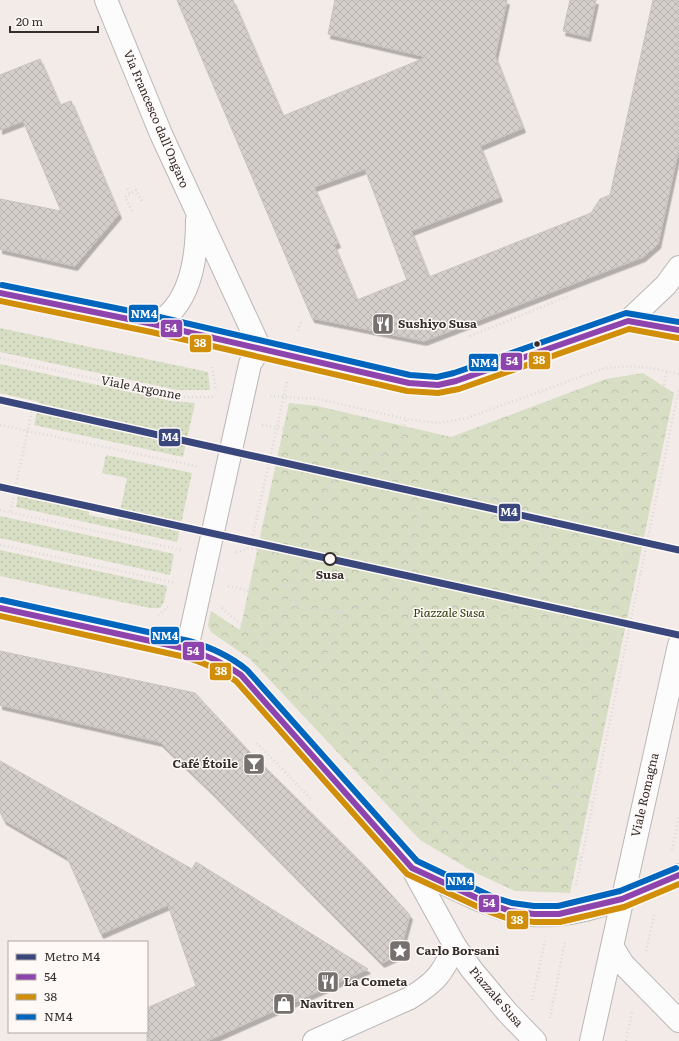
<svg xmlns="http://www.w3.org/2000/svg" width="679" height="1041" font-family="Literata,serif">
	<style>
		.grass { fill: url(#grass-dots) }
		.park { fill: url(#park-crowns) }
		.building { fill: url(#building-cross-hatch); stroke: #c8c2bf; fill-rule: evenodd; filter: url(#shadow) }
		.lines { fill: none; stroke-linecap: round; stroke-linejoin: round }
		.street-casing { stroke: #bbb6b4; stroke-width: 24 }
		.secondary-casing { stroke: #bbb6b4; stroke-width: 24 }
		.path { stroke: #dad8d8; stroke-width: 2.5; stroke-dasharray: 1 3; stroke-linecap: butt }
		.street { stroke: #fdfcfc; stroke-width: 22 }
		.secondary { stroke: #fdfcfc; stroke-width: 22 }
		.bus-1-casing { stroke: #fef9f7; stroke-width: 9 }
		.bus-2-casing { stroke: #fef9f7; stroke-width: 9 }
		.bus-3-casing { stroke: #fef9f7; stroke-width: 9 }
		.bus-1 { stroke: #8e44ad; stroke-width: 6 }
		.bus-2 { stroke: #d08e09; stroke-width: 6 }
		.bus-3 { stroke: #0065bd; stroke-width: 6 }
		.metro-1-casing { stroke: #fef9f7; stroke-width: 10 }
		.metro-1 { stroke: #39477d; stroke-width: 7 }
		.bus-dot { fill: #332e2c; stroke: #fef9f7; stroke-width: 1.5 }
		.stop-dot { fill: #fef9f7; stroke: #332e2c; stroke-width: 2 }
		.labels { text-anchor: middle; stroke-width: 3; stroke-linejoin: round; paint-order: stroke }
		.street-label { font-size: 12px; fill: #332e2c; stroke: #fef9f7 }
		.poi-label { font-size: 12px; font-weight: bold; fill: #332e2c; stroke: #fef9f7; text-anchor: start }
		.stop-label { font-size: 12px; font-weight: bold; fill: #332e2c; stroke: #fef9f7 }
		.park-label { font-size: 12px; font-style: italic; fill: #2b3c02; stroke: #fef9f7 }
		.line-badge { stroke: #fef9f7; stroke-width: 1.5 }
		.badge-label { font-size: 11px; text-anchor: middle; font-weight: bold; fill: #fff }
	</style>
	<defs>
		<pattern id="grass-dots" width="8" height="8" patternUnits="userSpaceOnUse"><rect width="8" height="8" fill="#d7dec4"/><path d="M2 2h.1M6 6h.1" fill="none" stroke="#b9bfa9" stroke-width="1.8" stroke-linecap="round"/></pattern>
		<pattern id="park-crowns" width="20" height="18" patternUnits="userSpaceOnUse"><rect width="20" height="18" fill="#d7dec4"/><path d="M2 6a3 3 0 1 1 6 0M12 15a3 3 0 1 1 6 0" fill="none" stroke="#b9bfa9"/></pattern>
		<pattern id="building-cross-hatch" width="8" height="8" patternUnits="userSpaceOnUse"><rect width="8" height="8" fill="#d5cfcc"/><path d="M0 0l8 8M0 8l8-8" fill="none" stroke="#b7b2af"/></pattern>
		<filter id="shadow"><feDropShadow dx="2.5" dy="4.5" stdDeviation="0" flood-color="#0004"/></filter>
	</defs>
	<rect width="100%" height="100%" fill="#f3ebe8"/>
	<!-- grass -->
	<path class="grass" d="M0,328L208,372L210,390H177L0,352Z
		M0,364L171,401L195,403L183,457L34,425L39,402L0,393Z
		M106,455L192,473L177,542L16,507L18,496L89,511V515L118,521L127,478L102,473Z
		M0,516L174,554L170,575L0,538Z
		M0,550L167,586L164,602L160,608H150L0,576Z"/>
	<!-- park -->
	<path class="park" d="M643,373L674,393L570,893L515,891L474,872L420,840L250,659L211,632L208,625L211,611L240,630L289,403L317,406L451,437L606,379Z"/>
	<!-- building -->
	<path class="building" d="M177,0H233L283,116L427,57L328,34L335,0H507L495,56L523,128L480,146L500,197L411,231L429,277L591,213L600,199L610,195L653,0H679V147L658,244L643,257L424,341L312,318ZM365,169L407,280L357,300L334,245L338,243L314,187Z
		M570,0H596L588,37L563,31Z
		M40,59L60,105L71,101L119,214L75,266L0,249V199L61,211L23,121L0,130V75Z
		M0,651L195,693L248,750L366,867L410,915L399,955L382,963L209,789L160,742L0,705Z
		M0,761L192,869L196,862L368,969L207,1041H147V1008L196,986L168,905L101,934L67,857L4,820L0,812Z"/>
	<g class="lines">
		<!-- street casing -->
		<g class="street-casing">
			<path id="street" d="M106,0L161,134L260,348L250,364L187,649
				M628,321L666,285L679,267
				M153,324C158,321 165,318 169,314C193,291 197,251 197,220
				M314,1041L410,998C436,982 442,974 455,946"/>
		</g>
		<!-- secondary casing -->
		<g class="secondary-casing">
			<path id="secondary" d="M0,293L153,324L409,383L438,385L456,381L628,321L679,330
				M0,608L187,649C208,655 224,662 241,675L412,868L455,946L472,970L507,1012L535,1041
				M412,868C443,882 477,902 510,911C567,927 627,896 679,875
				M612,946L623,964L679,1021
				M591,1041L679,645"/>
		</g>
		<!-- path -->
		<path class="path" d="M127,189L130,194
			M132,211L125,197L136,190L143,203
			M298,331L301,322
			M470,336L569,296
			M0,358L168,395L183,397H215
			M212,367L216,390
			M287,382L250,548L305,559
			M270,396L318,399L406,419L438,423L467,418L602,369C633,364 648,367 679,374
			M0,399L33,406L10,513
			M0,425L200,467
			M262,425C301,431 332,438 365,460
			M381,454L392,476L418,517
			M0,510L182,550
			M546,528C543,550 533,587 543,607C550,623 590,646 605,657
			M0,545L176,583
			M236,552L250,548
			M285,575L291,583
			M402,582L410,618L429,673L448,708L474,741L593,803
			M228,586L296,602
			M282,586L291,583L300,586
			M295,606C302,573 311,503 334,481C352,464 377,456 399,446L406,419
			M222,608L263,643L442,828C470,848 522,880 558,869C566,867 574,862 581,859L567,825L571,792L582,775L640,486L667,371
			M158,615L168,607
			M263,643L284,611L295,606L343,613
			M298,679L323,662L331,648L336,629L343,613L389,592L402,582L418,517C471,485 499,492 546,528L569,523L640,487
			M257,743L311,799
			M672,850L679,816
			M576,885L679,388
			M646,951L654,915
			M532,1000L545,941
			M550,1018L565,941
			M626,1041L632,1012"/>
		<!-- street -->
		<use href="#street" class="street"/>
		<!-- secondary -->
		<use href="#secondary" class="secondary"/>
		<!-- bus-1 casing -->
		<g class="bus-1-casing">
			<path id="bus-1" d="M0,293L153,324L409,383L438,385L456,381L628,321L679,330
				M0,608L187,649C207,655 224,663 241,675L412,868L490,904L510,911L534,914H559L622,899L679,875"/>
		</g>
		<!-- bus-2 casing -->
		<g class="bus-2-casing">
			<path id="bus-2" d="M0,301L151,332L407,391L438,393L459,389L629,329L678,338
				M0,616L185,657C203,662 220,670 236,681L407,874L487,911L509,919L534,922H560L624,907L679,884"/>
		</g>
		<!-- bus-3 casing -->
		<g class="bus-3-casing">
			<path id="bus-3" d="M2,285L155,316L410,375L437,377L454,373L626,313L679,322
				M2,600L189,641C210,647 230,656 247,670L417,861L493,897L512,903L534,906H558L620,891L676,868"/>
		</g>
		<!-- bus-1 -->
		<use href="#bus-1" class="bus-1"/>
		<!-- bus-2 -->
		<use href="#bus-2" class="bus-2"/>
		<!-- bus-3 -->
		<use href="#bus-3" class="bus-3"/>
		<!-- metro-1 casing -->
		<g class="metro-1-casing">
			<path id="metro-1" d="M0,400L679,550
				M0,487L679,635"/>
		</g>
		<!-- metro-1 -->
		<use href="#metro-1" class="metro-1"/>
	</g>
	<!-- icons -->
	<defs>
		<g id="restaurant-square" transform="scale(1.15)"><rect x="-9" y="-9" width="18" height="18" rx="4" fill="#76706e" stroke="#fef9f7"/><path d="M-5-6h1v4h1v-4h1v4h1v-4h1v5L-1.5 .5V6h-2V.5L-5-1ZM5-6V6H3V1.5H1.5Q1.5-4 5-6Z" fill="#fff"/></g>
		<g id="bar-square" transform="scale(1.15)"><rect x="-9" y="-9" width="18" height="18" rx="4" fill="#76706e" stroke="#fef9f7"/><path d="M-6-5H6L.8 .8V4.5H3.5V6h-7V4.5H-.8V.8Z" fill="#fff"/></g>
		<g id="sight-square" transform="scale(1.15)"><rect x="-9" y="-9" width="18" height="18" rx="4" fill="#76706e" stroke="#fef9f7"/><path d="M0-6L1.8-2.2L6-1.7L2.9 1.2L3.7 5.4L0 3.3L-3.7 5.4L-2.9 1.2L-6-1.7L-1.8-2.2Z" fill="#fff"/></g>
		<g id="shop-square" transform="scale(1.15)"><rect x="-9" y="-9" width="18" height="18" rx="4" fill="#76706e" stroke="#fef9f7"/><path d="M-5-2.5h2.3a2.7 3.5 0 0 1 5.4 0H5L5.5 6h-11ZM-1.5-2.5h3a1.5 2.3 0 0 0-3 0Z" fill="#fff"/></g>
	</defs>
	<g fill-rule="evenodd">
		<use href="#restaurant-square" x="383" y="324"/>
		<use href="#bar-square" x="254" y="764"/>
		<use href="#sight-square" x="400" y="951"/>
		<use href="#restaurant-square" x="328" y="982"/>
		<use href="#shop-square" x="284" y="1004"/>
	</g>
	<!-- markers -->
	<circle class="bus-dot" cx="537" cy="344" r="3.5"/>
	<circle class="stop-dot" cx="330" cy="559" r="6"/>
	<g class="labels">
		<!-- street labels -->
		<g class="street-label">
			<text transform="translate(156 119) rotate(67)" y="4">Via Francesco dall'Ongaro</text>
			<text transform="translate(141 388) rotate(11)" y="4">Viale Argonne</text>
			<text transform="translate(645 795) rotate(-77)" y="4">Viale Romagna</text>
			<text transform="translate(496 997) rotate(49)" y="4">Piazzale Susa</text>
		</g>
		<!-- poi labels -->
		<g class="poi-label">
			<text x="398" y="328">Sushiyo Susa</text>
			<text x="238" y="768" text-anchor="end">Café Étoile</text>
			<text x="416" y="955">Carlo Borsani</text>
			<text x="344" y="986">La Cometa</text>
			<text x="300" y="1008">Navitren</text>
		</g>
		<!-- stop labels -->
		<g class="stop-label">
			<text x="330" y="579">Susa</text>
		</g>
		<!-- park labels -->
		<g class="park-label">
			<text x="449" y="617">Piazzale Susa</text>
		</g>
	</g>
	<g class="line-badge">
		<rect x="128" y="304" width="31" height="19" rx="4" fill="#0065bd"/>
		<rect x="160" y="319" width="23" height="19" rx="4" fill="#8e44ad"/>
		<rect x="189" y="334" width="23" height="19" rx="4" fill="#d08e09"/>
		<rect x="528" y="351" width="23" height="19" rx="4" fill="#d08e09"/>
		<rect x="500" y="352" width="23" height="19" rx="4" fill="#8e44ad"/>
		<rect x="468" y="353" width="31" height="19" rx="4" fill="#0065bd"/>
		<rect x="158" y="428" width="23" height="19" rx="4" fill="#39477d"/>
		<rect x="498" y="503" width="23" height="19" rx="4" fill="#39477d"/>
		<rect x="150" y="626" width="30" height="19" rx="4" fill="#0065bd"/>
		<rect x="182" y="641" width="23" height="20" rx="4" fill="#8e44ad"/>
		<rect x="209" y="662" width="23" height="19" rx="4" fill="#d08e09"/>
		<rect x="445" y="872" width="30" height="19" rx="4" fill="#0065bd"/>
		<rect x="478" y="894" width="22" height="19" rx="4" fill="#8e44ad"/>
		<rect x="506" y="910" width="23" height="20" rx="4" fill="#d08e09"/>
	</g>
	<g class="badge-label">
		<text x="144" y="318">NM4</text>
		<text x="171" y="332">54</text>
		<text x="200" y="347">38</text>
		<text x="539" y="364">38</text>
		<text x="512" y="365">54</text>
		<text x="484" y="367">NM4</text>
		<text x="170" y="441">M4</text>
		<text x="509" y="516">M4</text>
		<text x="165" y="640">NM4</text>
		<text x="193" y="655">54</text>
		<text x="221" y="675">38</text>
		<text x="460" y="885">NM4</text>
		<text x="489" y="907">54</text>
		<text x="517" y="924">38</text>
	</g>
	<!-- legend -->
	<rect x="8" y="941" width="140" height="92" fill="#fef9f7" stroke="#ada8a6"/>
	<rect x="16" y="954" width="20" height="6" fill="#39477d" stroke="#ada8a6"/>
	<text x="44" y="961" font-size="12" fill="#332e2c">Metro M4</text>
	<rect x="16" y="974" width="20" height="6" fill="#8e44ad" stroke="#ada8a6"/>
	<text x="44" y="981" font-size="12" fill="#332e2c">54</text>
	<rect x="16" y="994" width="20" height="6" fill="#d08e09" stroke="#ada8a6"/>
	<text x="44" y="1001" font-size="12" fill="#332e2c">38</text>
	<rect x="16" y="1014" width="20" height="6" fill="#0065bd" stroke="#ada8a6"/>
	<text x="44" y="1021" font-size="12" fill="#332e2c">NM4</text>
	<!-- scale -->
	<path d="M10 26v6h88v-6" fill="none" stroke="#332e2c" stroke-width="2"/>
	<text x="16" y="26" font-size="12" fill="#332e2c" stroke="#fef9f7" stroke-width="3" paint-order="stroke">20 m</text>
</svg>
